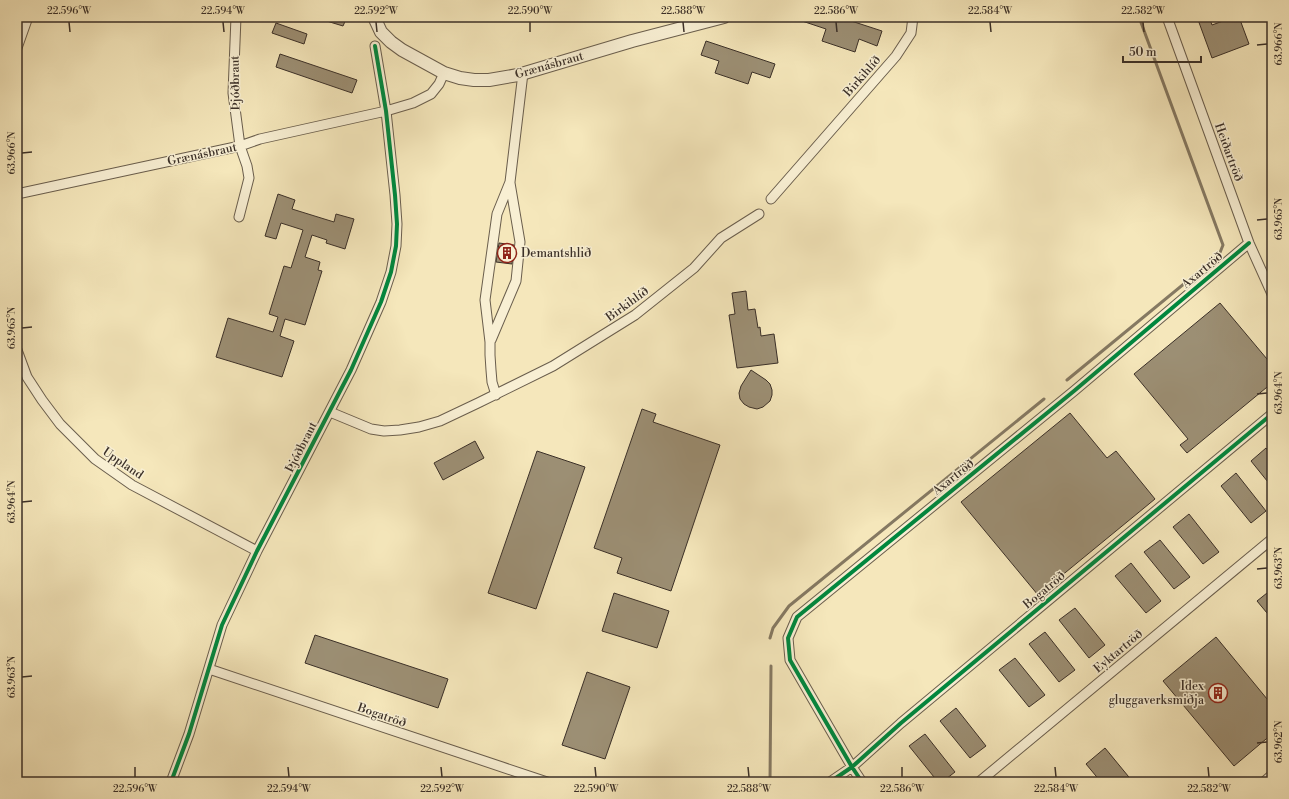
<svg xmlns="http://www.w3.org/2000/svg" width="1289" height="799" font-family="'Libre Bodoni',serif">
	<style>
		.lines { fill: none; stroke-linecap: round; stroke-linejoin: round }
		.stream { stroke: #857962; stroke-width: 3 }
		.building { fill: #9c8f74; stroke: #3b3028 }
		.minor-casing { stroke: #6a5e4d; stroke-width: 11 }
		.tertiary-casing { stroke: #6a5e4d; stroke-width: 14 }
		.minor { stroke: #f8efd3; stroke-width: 9 }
		.tertiary { stroke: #f8efd3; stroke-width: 12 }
		.cycleway-casing { stroke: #f8efd3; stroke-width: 6 }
		.cycleway { stroke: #00873e; stroke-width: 4 }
		.ticks { fill: none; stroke: #3b3028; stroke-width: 1.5 }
		.labels { text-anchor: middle; stroke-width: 3; stroke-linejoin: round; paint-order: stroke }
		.street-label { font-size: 12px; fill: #3b3028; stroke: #f8efd3 }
		.poi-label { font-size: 12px; fill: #3b3028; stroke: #f8efd3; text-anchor: start }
		.neatline { fill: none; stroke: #3b3028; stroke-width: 1.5 }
		.ticks-label { font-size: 10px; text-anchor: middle; fill: #3b3028 }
	</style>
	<rect width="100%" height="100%" fill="#f5e7bb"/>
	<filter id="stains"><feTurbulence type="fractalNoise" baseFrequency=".005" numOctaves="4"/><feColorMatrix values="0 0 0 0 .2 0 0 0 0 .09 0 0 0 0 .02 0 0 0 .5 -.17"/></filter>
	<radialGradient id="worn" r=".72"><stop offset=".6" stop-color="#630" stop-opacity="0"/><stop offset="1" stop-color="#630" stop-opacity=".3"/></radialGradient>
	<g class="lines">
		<!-- stream -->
		<path class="stream" d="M1067,380L1219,255L1223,245L1139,17
			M770,638L773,628L789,606L1044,399
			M770,782L771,666"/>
	</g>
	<!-- building -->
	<path class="building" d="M320,17H347L343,26L320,19Z
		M796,17H839L882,31L877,46L859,39L855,52L822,41L826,29L796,19Z
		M1197,17H1209L1212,25L1234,17H1239L1249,44L1212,58Z
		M276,23L307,34L304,44L272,33Z
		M706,41L775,64L770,78L752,72L748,84L715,73L719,61L701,55Z
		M280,54L357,80L352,93L276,67Z
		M278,194L295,200L292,209L334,222L336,214L354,219L345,249L326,243L327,240L312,235L305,257L320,262L318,270L322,271L305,325L285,319L280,336L294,341L282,377L216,357L228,318L273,332L278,317L269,314L284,266L291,268L303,230L281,223L276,239L265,236Z
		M499,243L514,245L512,264L496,262Z
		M746,291L748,310L755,309L758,328L760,327L761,336L774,334L778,363L737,368L729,315L735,314L732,293Z
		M1220,303L1272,365V383L1187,453L1180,445L1188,439L1134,374Z
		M751,370L766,380L770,384L772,390V395L770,401L763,407L757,409L749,407L744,404L740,399L739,393L741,386Z
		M642,409L656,414L653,422L720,445L671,591L617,573L622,558L594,548Z
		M1070,413L1107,458L1116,451L1155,499L1038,595L961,502Z
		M475,441L484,458L443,480L434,463Z
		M1266,448L1272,456V487L1251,461Z
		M537,451L585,467L536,609L488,593Z
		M1236,473L1266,511L1251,523L1221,486Z
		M1189,514L1219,552L1203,564L1173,527Z
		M1160,540L1190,577L1174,589L1144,552Z
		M1131,563L1161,601L1146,613L1115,576Z
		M1272,589V619L1257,601Z
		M614,593L669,611L657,648L602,631Z
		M1075,608L1105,645L1089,658L1059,620Z
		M1045,632L1075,670L1059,682L1029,644Z
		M315,635L448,679L438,708L305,663Z
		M1216,637L1272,705V734L1234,766L1163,681Z
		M1015,658L1045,695L1029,707L999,670Z
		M587,672L630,687L605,759L562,745Z
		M956,708L986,746L970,758L940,721Z
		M925,734L955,772L942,782H938L909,746Z
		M1105,748L1133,782H1101L1086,764Z"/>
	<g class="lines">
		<!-- minor casing -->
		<g class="minor-casing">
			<path id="minor" d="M236,17L233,93L240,146L247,166L249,178L239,217
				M1167,17L1249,243L1272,294
				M17,48L28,17
				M17,194L240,146L260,139L386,111L413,103L431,94L439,84L444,73
				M771,199L896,56L911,33L913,17
				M491,340L516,281L520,242L510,183
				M17,350L27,377L42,400L60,424L95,459L132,485L257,551
				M496,395L492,382L491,370L490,355V342L485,300L497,214L510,182L523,73
				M330,412L371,429L384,431L400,430L419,427L440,421L478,403L553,366L635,315L694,268L721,238L759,214
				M209,669L547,782
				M171,782L189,734L222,625L257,551L351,370L381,302L391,272L396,246L397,224L395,195L386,111L375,46
				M830,782L852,767L901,723L1272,414
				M862,782L852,767L790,660L788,638L797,617L1074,391L1249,243
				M979,782L1272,539
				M1264,782L1272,775"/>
		</g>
		<!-- tertiary casing -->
		<g class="tertiary-casing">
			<path id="tertiary" d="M374,17L381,32L391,42L402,50L444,73L460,78L474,80H489L518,75L632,41L724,17"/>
		</g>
		<!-- minor -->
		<use href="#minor" class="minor"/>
		<!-- tertiary -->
		<use href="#tertiary" class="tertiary"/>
		<!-- cycleway casing -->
		<g class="cycleway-casing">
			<path id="cycleway" d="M171,782L189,734L222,625L257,551L351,370L381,302L391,272L396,246L397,224L395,195L386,111L375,46
				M830,782L852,767L901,723L1272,414
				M862,782L852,767L790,660L788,638L797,617L1074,391L1249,243"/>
		</g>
		<!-- cycleway -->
		<use href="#cycleway" class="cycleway"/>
	</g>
	<!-- ticks -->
	<path class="ticks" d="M69,22L70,32M223,22L224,32M376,22L377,32M530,22V32M683,22L684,32M836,22L837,32M990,22L991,32M1143,22L1144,32M1257,45L1267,44M22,153L32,152M1257,220L1267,219M22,328L32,327M1257,394L1267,393M22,502L32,501M1257,569L1267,568M22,677L32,676M1257,743L1267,742M135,767V777M288,767L289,777M441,767L442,777M595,767L596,777M748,767L749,777M902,767V777M1055,767L1056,777M1208,767L1209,777"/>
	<!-- icons -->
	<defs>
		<g id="building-ring" transform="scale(1)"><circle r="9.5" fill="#f8efd3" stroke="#8f2418" stroke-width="1.5"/><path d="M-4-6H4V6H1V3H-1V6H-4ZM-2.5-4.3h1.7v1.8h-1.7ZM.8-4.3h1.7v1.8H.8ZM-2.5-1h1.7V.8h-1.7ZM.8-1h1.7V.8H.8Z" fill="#8f2418"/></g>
	</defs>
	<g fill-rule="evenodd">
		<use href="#building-ring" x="507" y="253"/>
		<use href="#building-ring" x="1218" y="693"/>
	</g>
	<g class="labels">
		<!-- street labels -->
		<g class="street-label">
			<text transform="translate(549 65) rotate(-16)" y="4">Grænásbraut</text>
			<text transform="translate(862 76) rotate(-49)" y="4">Birkihlíð</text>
			<text transform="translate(235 83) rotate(-91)" y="4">Þjóðbraut</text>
			<text transform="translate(1229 152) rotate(70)" y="4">Heiðartröð</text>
			<text transform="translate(202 154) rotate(-12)" y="4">Grænásbraut</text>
			<text transform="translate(1202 270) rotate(-40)" y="4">Axartröð</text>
			<text transform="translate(627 304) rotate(-36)" y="4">Birkihlíð</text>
			<text transform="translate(301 447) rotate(-63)" y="4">Þjóðbraut</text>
			<text transform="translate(123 463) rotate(34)" y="4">Uppland</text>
			<text transform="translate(953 477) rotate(-39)" y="4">Axartröð</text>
			<text transform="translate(1044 590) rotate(-40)" y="4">Bogatröð</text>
			<text transform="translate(1118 651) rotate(-40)" y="4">Eyktartröð</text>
			<text transform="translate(382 715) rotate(19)" y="4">Bogatröð</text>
		</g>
		<!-- poi labels -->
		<g class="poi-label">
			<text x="521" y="257">Demantshlið</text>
			<text x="1204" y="690" text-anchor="end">Idex<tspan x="1204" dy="14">gluggaverksmiðja</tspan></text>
		</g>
	</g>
	<!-- margin -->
	<rect width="1289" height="799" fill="none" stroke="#f5e7bb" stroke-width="44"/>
	<!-- scale -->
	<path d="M1123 56v6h78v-6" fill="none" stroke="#3b3028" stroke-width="2"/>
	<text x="1129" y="56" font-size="12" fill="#3b3028" stroke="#f8efd3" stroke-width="3" paint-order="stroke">50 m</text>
	<rect x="22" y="22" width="1245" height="755" class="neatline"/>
	<g class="ticks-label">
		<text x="69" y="14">22.596°W</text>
		<text x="223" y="14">22.594°W</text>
		<text x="376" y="14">22.592°W</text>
		<text x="530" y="14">22.590°W</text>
		<text x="683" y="14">22.588°W</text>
		<text x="836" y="14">22.586°W</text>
		<text x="990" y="14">22.584°W</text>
		<text x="1143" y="14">22.582°W</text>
		<text transform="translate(1278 44) rotate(-90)" y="4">63.966°N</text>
		<text transform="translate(11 153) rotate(-90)" y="4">63.966°N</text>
		<text transform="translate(1278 219) rotate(-90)" y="4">63.965°N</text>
		<text transform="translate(11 328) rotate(-90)" y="4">63.965°N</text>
		<text transform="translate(1278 393) rotate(-90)" y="4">63.964°N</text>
		<text transform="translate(11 502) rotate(-90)" y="4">63.964°N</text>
		<text transform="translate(1278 568) rotate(-90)" y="4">63.963°N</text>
		<text transform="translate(11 677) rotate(-90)" y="4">63.963°N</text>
		<text transform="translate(1278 742) rotate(-90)" y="4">63.962°N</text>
		<text x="135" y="792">22.596°W</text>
		<text x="289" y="792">22.594°W</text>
		<text x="442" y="792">22.592°W</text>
		<text x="596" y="792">22.590°W</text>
		<text x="749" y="792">22.588°W</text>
		<text x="902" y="792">22.586°W</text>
		<text x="1056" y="792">22.584°W</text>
		<text x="1209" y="792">22.582°W</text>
	</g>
	<rect width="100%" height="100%" filter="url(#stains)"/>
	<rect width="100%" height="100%" fill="url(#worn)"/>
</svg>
